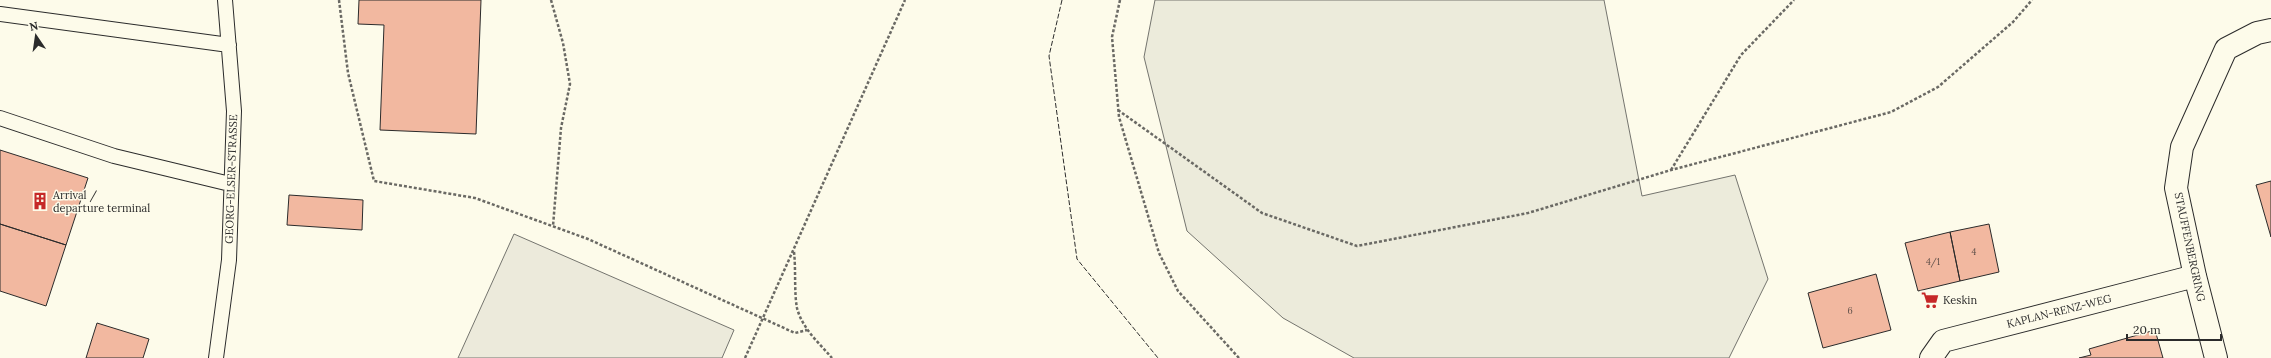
<svg xmlns="http://www.w3.org/2000/svg" width="2271" height="358" font-family="Lora,serif">
	<style>
		.green { fill: #ecebdb; stroke: #74746e }
		.parking { fill: #eceadb; stroke: #74746e }
		.building { fill: #f2b8a0; stroke: #2b2b2b }
		.lines { fill: none; stroke-linecap: round; stroke-linejoin: round }
		.lane-casing { stroke: #2b2b2b; stroke-width: 16 }
		.street-casing { stroke: #2b2b2b; stroke-width: 24 }
		.path { stroke: #6a6964; stroke-width: 2.5; stroke-dasharray: 3 2; stroke-linecap: butt }
		.lane { stroke: #fdfbea; stroke-width: 14 }
		.street { stroke: #fdfbea; stroke-width: 22 }
		.fence { stroke: #2b2b2b; stroke-width: 1; stroke-dasharray: 5 2; stroke-linecap: butt }
		.labels { text-anchor: middle; stroke-width: 3; stroke-linejoin: round; paint-order: stroke }
		.number-label { font-size: 9px; fill: #5d4e48 }
		.street-label { font-size: 11px; fill: #2b2b2b; stroke: #fdfbea }
		.poi-label { font-size: 11px; fill: #2b2b2b; stroke: #fdfbea; text-anchor: start }
	</style>
	<rect width="100%" height="100%" fill="#fdfbea"/>
	<!-- green -->
	<path class="green" d="M1155,0H1604L1642,196L1735,175L1768,279L1729,358H1354L1283,318L1187,231L1144,57Z"/>
	<!-- parking -->
	<path class="parking" d="M514,234L734,330L722,358H458Z"/>
	<!-- building -->
	<path class="building" d="M359,0H481L476,134L380,130L384,25L358,24Z
		M0,150L88,178L66,245L0,224Z
		M2271,181V237L2256,185Z
		M289,195L363,200L362,230L287,225Z
		M0,224L66,245L46,306L0,291Z
		M1989,224L1999,272L1960,281L1950,232Z
		M1950,232L1960,281L1918,291L1905,243Z
		M1876,274L1891,330L1823,348L1808,293Z
		M97,323L149,339L143,358H86Z
		M2155,330L2163,358H2079L2091,355L2089,349Z"/>
	<g class="lines">
		<!-- lane casing -->
		<g class="lane-casing">
			<path id="lane" d="M0,14L229,45
				M0,118L114,156L230,184
				M216,358L229,260L234,111L225,0"/>
		</g>
		<!-- street casing -->
		<g class="street-casing">
			<path id="street" d="M1931,358L1943,341L2195,276
				M2216,358L2195,276L2176,188L2182,147L2226,49L2257,33L2271,30"/>
		</g>
		<!-- path -->
		<path class="path" d="M339,0L348,73L374,181L475,198L588,239L795,333L807,330
			M551,0L563,43L570,84L561,128L553,226
			M1120,0L1112,37L1119,117L1159,253L1178,291L1239,358
			M1118,110L1262,213L1357,246L1528,213L1671,170L1891,112L1938,87L2013,22L2032,0
			M1671,170L1741,55L1794,0
			M794,252C796,269 794,293 797,308C802,328 819,343 832,358
			M745,358L905,0"/>
		<!-- lane -->
		<use href="#lane" class="lane"/>
		<!-- street -->
		<use href="#street" class="street"/>
		<!-- fence -->
		<path class="fence" d="M1062,0L1049,56L1077,259L1158,358"/>
	</g>
	<!-- icons -->
	<defs>
		<g id="building-bare" transform="scale(1.38)"><path d="M-4-6H4V6H1V3H-1V6H-4ZM-2.5-4.3h1.7v1.8h-1.7ZM.8-4.3h1.7v1.8H.8ZM-2.5-1h1.7V.8h-1.7ZM.8-1h1.7V.8H.8Z" fill="#c62828" stroke="#fdfbea" stroke-width="2.5" paint-order="stroke"/></g>
		<g id="supermarket-bare" transform="scale(1.38)"><path d="M-6-5.5h2.5l.6 2H6L4.5 2H-2.5L-4.4-4H-6ZM-1.5 3.2a1.3 1.3 0 1 0 .1 0ZM3 3.2a1.3 1.3 0 1 0 .1 0Z" fill="#c62828" stroke="#fdfbea" stroke-width="2.5" paint-order="stroke"/></g>
	</defs>
	<g fill-rule="evenodd">
		<use href="#building-bare" x="40" y="201"/>
		<use href="#supermarket-bare" x="1930" y="300"/>
	</g>
	<g class="labels">
		<!-- number labels -->
		<g class="number-label">
			<text x="1974" y="255">4</text>
			<text x="1933" y="265">4/1</text>
			<text x="1850" y="314">6</text>
		</g>
		<!-- street labels -->
		<g class="street-label">
			<text transform="translate(231 179) rotate(-88)" y="4">GEORG-ELSER-STRASSE</text>
			<text transform="translate(2190 247) rotate(78)" y="4">STAUFFENBERGRING</text>
			<text transform="translate(2059 311) rotate(-14)" y="4">KAPLAN-RENZ-WEG</text>
		</g>
		<!-- poi labels -->
		<g class="poi-label">
			<text x="53" y="199">Arrival /<tspan x="53" dy="13">departure terminal</tspan></text>
			<text x="1943" y="304">Keskin</text>
		</g>
	</g>
	<!-- north arrow -->
	<g transform="translate(36 36) rotate(347)" stroke="#fdfbea" stroke-width="3" paint-order="stroke">
	<path d="M0-3L7 15L0 10L-7 15Z" fill="#2b2b2b"/>
	<text y="-6" font-size="11" font-weight="bold" text-anchor="middle" fill="#2b2b2b">N</text>
	</g>
	<!-- scale -->
	<path d="M2127 334v6h94v-6" fill="none" stroke="#2b2b2b" stroke-width="2"/>
	<text x="2133" y="334" font-size="12" fill="#2b2b2b" stroke="#fdfbea" stroke-width="3" paint-order="stroke">20 m</text>
</svg>
